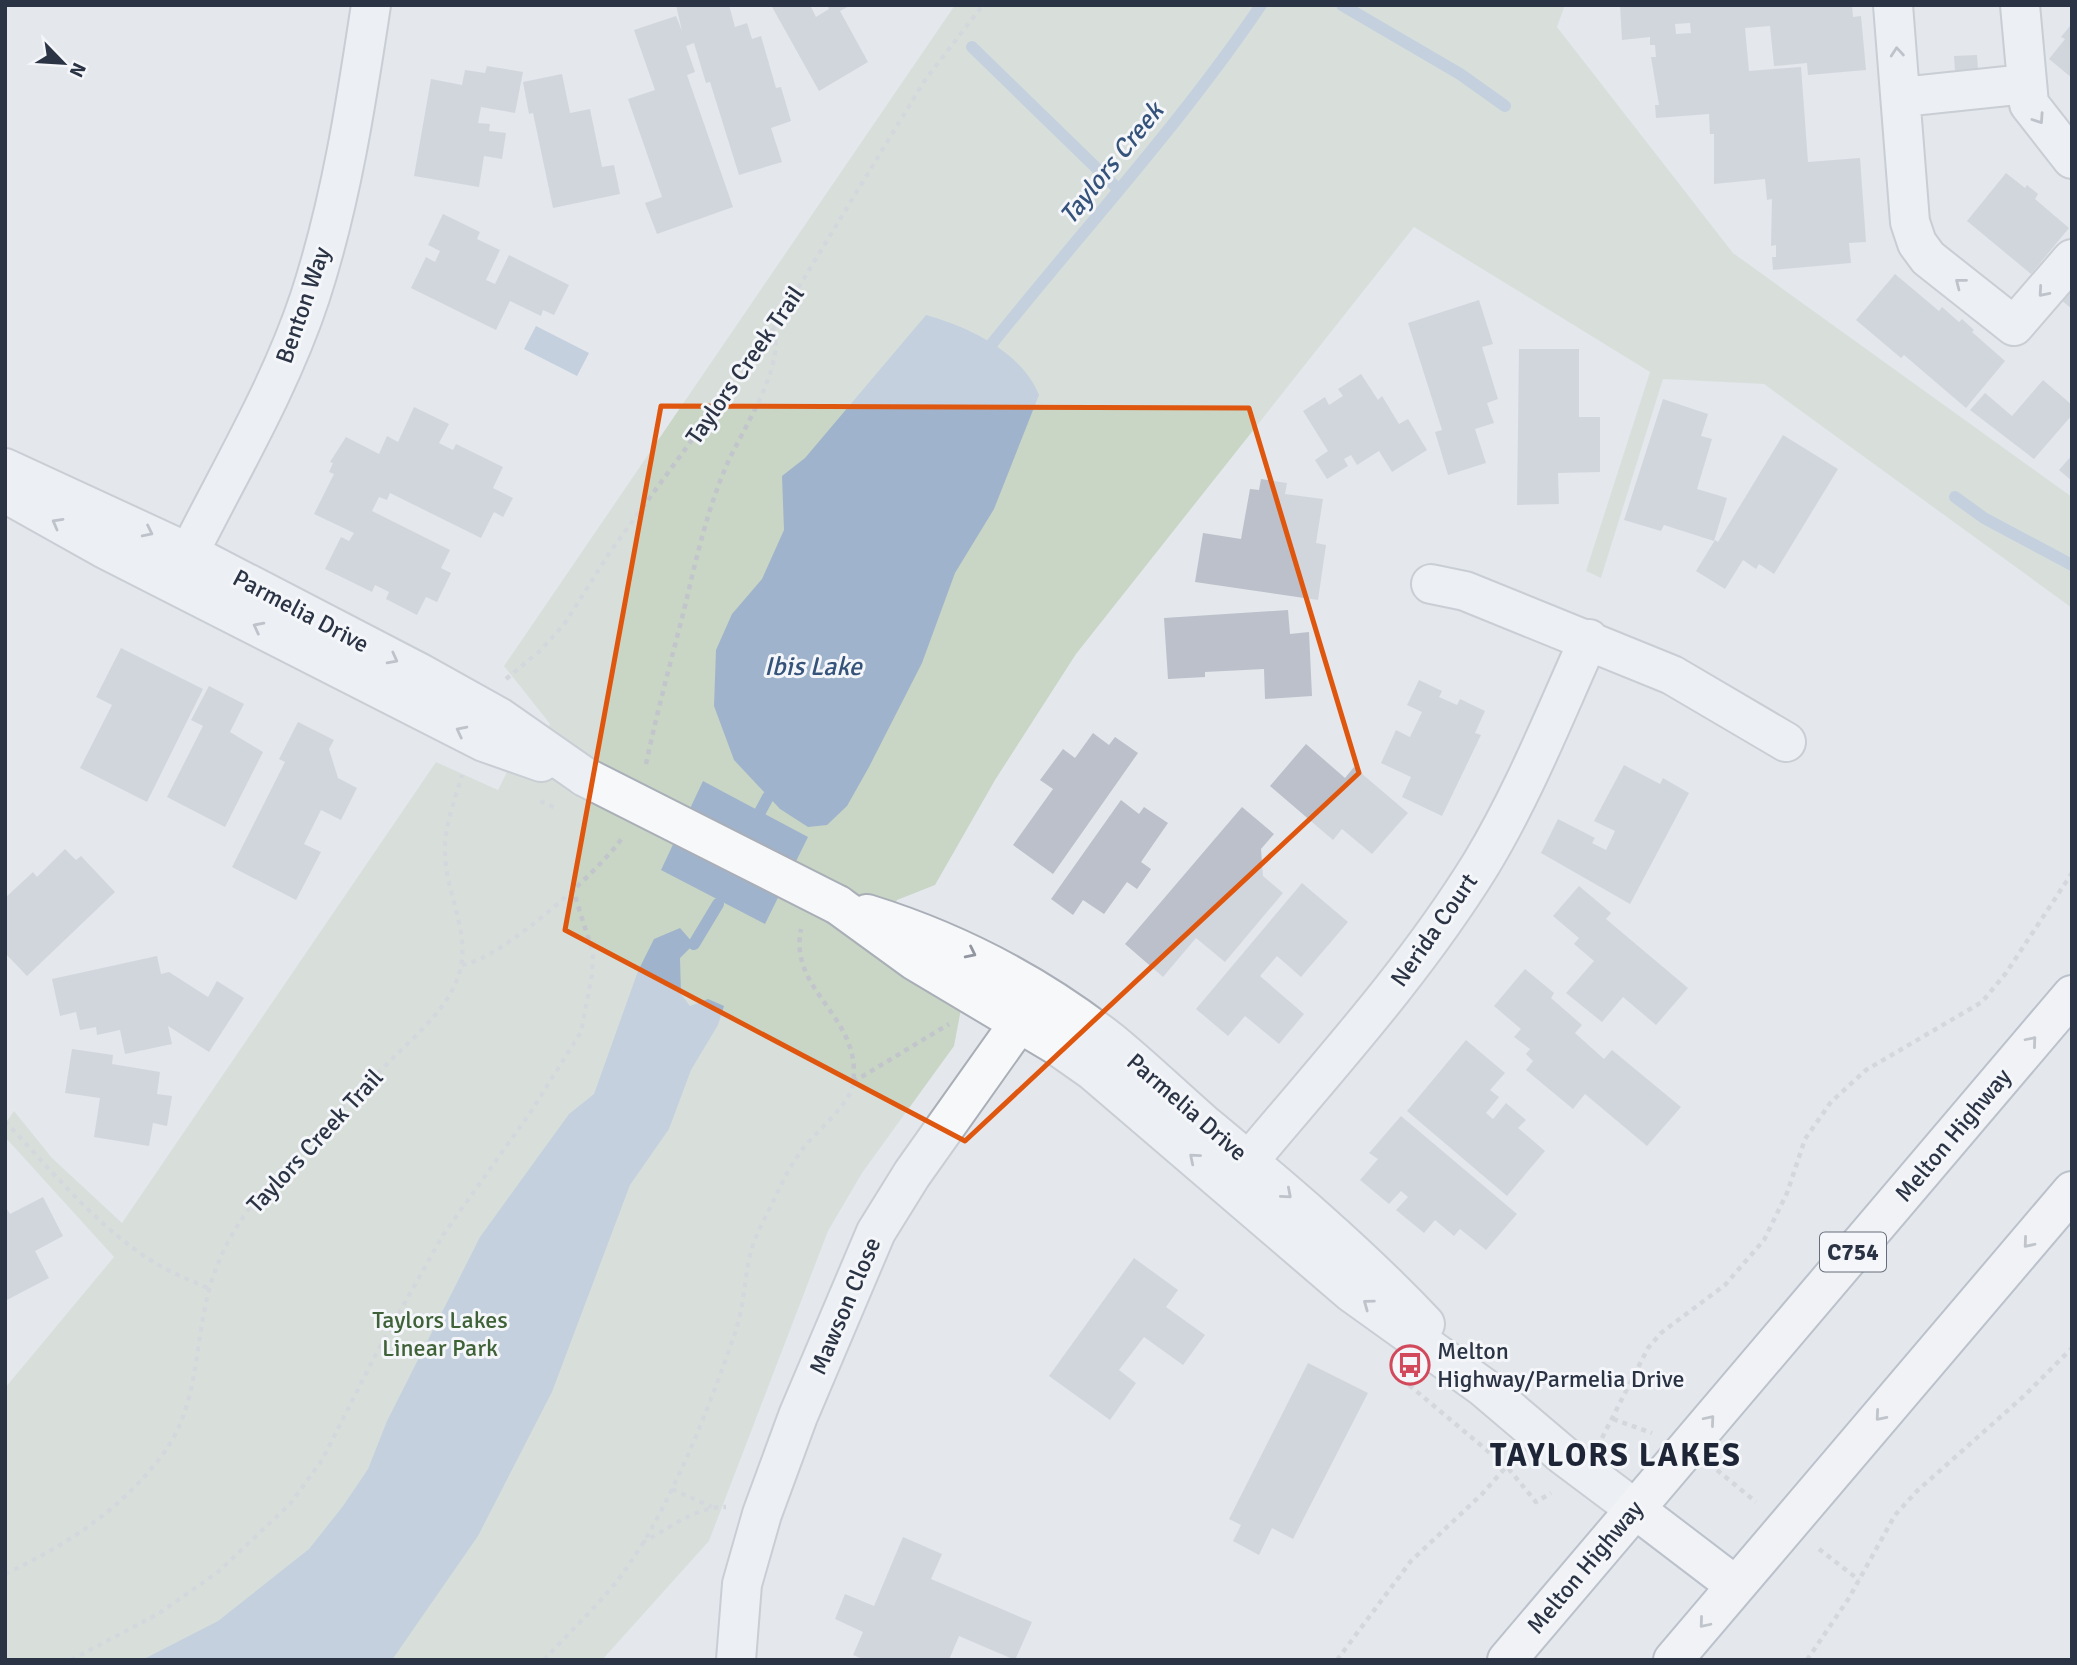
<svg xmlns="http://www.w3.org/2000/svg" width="2077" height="1665" font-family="Signika,sans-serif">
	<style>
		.green { fill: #c9d6c5 }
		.water { fill: #9fb4cc }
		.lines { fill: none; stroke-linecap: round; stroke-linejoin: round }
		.stream { stroke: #9fb4cc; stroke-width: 12 }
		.building { fill: #bbc0ca; fill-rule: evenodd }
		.minor-casing { stroke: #a9aeb7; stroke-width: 42 }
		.highway-casing { stroke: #8b94a3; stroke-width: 42 }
		.path { stroke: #c2c5cb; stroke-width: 4.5; stroke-dasharray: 5 5; stroke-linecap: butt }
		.minor { stroke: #f7f8fa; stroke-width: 38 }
		.highway { stroke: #fff; stroke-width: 38 }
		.minor-bridge-casing { stroke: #a9aeb7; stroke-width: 42; stroke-linecap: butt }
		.minor-bridge { stroke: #f7f8fa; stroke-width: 38 }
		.oneway { stroke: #9196a0 }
		.oneway2 { stroke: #959aa2 }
		.marked { fill: none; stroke: #df570f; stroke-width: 5; stroke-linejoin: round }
		.labels { text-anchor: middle; stroke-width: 6; stroke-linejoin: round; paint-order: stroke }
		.shield { fill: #f4f6f9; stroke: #676e7b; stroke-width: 2 }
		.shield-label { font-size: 23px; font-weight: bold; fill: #2b3445 }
		.street-label { font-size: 24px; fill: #2b3445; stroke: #f4f6f9 }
		.park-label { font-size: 24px; fill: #3f6138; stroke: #f4f6f9 }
		.poi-label { font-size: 24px; fill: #2b3445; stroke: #f4f6f9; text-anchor: start }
		.water-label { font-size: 26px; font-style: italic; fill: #34527a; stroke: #f4f6f9 }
		.district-label { font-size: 32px; font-weight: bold; letter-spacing: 2px; fill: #1d2536; stroke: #f4f6f9 }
	</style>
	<rect width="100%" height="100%" fill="#e4e7ec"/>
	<!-- green -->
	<path class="green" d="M955,5H1565L1557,27L1733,253L2072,497V608L1764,384L1663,379L1601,578L1586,571L1650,372L1414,227L1076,654L995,780L935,885L897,900L872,949L961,1009L954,1046L862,1173L828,1231L709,1541L602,1660H5V1388L114,1257L5,1137V1124L14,1111L52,1158L122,1223L436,762L498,790L508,770L525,774L550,724L504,666Z"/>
	<!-- water -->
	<path class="water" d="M926,315C969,327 1022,352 1039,395L994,509L955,573L922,663L869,767L847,806L827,825L808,827L780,809L734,760L714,706L716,650L732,614L762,579L784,530L782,476L805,458Z
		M536,326L589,353L577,376L524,349Z
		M703,781L808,837L765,924L661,870Z
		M680,928L694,944L680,958L681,994L690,1006L708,999L724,1006L718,1025L691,1070L669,1129L630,1185L552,1392L478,1536L392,1660H142L218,1621L309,1549L343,1506L368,1469L387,1421L480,1237L569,1114L594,1094L638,971L654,939Z"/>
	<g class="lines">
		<!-- stream -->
		<path class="stream" d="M1342,5L1460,74L1505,106
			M972,47L1119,190
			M991,345C1081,232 1180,125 1261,5
			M1955,497L1984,518L2072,565
			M760,812L768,797
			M694,944L718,904"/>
	</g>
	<!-- building -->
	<path class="building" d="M676,5H729L735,27L747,23L752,39L761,36L776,88L781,87L791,121L771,128L782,162L739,175L710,82L706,83L694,43L686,46L695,72L687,75L733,207L657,234L645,203L662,197L628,99L655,90L634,30L676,16L682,31Z
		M771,5H810L816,17L829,9L827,5H851L840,11L868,62L819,91Z
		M1620,5H1852L1853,17L1861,16L1866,70L1808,75L1807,63L1774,66L1770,26L1745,28L1749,71L1801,67L1808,162L1860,158L1866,242L1849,243L1851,263L1773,270L1772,257H1776V245L1771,246L1772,199L1767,200L1765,179L1714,184V134H1710L1709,114L1656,118L1655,105H1659L1651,57H1656L1655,45H1650V37L1622,40ZM1690,23L1691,33L1676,34L1675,24Z
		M2070,26L2072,28V78L2049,59L2065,39L2061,37Z
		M1977,55L1978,69L1955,71L1954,56Z
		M487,66L523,72L515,113L481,107L478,123L490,124L489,131L506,133L502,159L484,156L479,187L414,176L431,79L462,85L465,70L485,73Z
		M562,74L570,113L590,109L602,167L614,165L620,194L553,208L533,113L529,114L523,82Z
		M2006,173L2025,188L2027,185L2038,194L2035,199L2069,228L2031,274L1967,221Z
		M443,214L480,232L477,239L500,250L486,280L495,284L509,255L569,285L554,315L543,310L541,316L510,301L496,330L411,288L426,257L435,262L440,251L428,245Z
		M1895,274L1939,311L1942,307L1959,322L1962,319L1974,330L1972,332L2005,361L1966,408L1904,355L1901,358L1856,320Z
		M2072,287V309L2061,300Z
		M1479,300L1493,344L1482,347L1498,399L1487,403L1494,423L1475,429L1486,463L1448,475L1435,432L1442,430L1408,323Z
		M1519,349H1579V417H1600V472L1558,473L1559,504L1517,505Z
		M1361,374L1378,400L1382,396L1399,424L1408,419L1427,450L1392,472L1379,451L1357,465L1351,455L1344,459L1348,466L1327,479L1315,460L1328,451L1303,411L1325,397L1329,405L1343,396L1338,389Z
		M2043,380L2072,405V415L2034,459L1970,410L1985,393L2012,416Z
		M1663,399L1708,414L1701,436L1712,439L1697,489L1727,498L1714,541L1664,525L1661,531L1624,520Z
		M414,407L449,424L439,443L453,450L456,444L503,467L493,488L513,498L503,517L494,512L481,538L390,493L387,500L379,497L372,511L450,550L441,568L451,573L437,602L426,597L417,615L386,599L389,592L375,585L372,592L325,569L341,537L349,541L354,533L314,514L334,474L329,472L333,463L330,462L346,437L379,454L387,436L398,442Z
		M1783,435L1838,469L1774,574L1759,564L1756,569L1743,560L1725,589L1696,571L1715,540L1718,542Z
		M2072,455V481L2059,470Z
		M1261,479L1287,483L1285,494L1323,499L1316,543L1326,545L1318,600L1195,582L1203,533L1241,539L1250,489L1259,490Z
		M1288,610L1290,634L1309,632L1312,696L1265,699L1264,669L1205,672V677L1168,679L1164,618Z
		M121,648L203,689L147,802L80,768L112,705L96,697Z
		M1419,680L1442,691L1439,697L1457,705L1460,699L1485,711L1475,733L1481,735L1442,816L1402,797L1411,777L1381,763L1396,730L1410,737L1422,712L1407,705Z
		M209,686L244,704L230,732L263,752L225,827L167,797L203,726L191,720Z
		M298,722L334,740L329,749L338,778L357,788L341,820L321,810L304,844L321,852L296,900L232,867L285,762L279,759Z
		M1093,733L1109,745L1115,737L1138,753L1053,874L1013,845L1053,789L1040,780L1063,749L1075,758Z
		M1306,744L1345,778L1354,767L1408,813L1372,854L1342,829L1333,840L1270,786Z
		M1624,765L1660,784L1663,778L1689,793L1630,904L1541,853L1558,819L1595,838L1592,843L1606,850L1615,831L1594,821Z
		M1121,800L1139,814L1144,807L1168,823L1141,862L1151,869L1137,889L1127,882L1104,914L1083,900L1073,915L1051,899Z
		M1242,807L1274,834L1261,849L1263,876L1283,893L1225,962L1196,938L1163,977L1125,944Z
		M65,849L76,860L81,856L115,892L27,976L5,953V898L33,872L37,877Z
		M1302,883L1348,922L1301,977L1277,956L1260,976L1304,1014L1279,1044L1245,1016L1228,1036L1196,1009Z
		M1579,886L1611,913L1606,919L1688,988L1656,1025L1623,997L1602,1022L1566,993L1594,961L1574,944L1579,938L1553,916Z
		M157,956L161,974L169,972L208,997L217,981L244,998L209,1052L168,1026L172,1044L125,1054L120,1030L97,1035L96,1027L80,1030L76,1012L60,1016L52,979Z
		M1525,969L1554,993L1551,998L1582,1025L1575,1033L1604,1059L1612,1050L1681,1107L1647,1146L1585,1094L1573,1109L1526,1070L1533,1061L1526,1054L1530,1049L1514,1037L1521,1029L1494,1006Z
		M1466,1040L1505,1073L1490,1090L1499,1097L1486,1113L1493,1119L1506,1103L1526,1120L1518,1128L1545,1151L1507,1196L1407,1111Z
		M72,1049L113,1055L112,1064L160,1072L157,1094L172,1096L167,1126L153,1123L149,1146L94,1137L100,1098L65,1093Z
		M1401,1116L1517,1214L1486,1250L1460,1229L1454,1236L1435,1220L1424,1233L1396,1210L1408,1197L1401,1191L1389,1204L1360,1180L1378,1159L1369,1153Z
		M43,1197L63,1236L35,1251L49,1278L5,1301V1206L10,1214Z
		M1134,1258L1178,1290L1166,1307L1205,1335L1183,1365L1144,1337L1119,1370L1136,1383L1110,1420L1049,1376Z
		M1308,1363L1368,1393L1293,1539L1272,1528L1259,1555L1233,1541L1241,1525L1229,1519Z
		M903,1537L942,1554L931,1579L1032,1622L1015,1660L959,1636L949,1660H865L853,1655L863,1632L835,1619L845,1594L874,1606Z"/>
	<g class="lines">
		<!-- minor casing -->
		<g class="minor-casing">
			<path id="minor" d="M1893,5L1910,222L1917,243L1928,258L2014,326L2072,259
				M2020,5L2029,104L2072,159
				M1902,97L2026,84
				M5,468L189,553L422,674L499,717L585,777
				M5,493L103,548L484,742L541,762
				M178,575C222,484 278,394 310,297C341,202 356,104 371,5
				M1431,584L1465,591L1672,675L1786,742
				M838,905L915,961L1056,1045L1093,1071L1352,1293L1483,1387L1563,1455L1635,1509
				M867,914C957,942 1036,983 1110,1041C1143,1068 1173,1097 1205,1125C1281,1188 1357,1252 1425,1324
				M1232,1181C1318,1077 1410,979 1481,864C1524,793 1555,714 1589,639
				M736,1660L742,1584L762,1514L798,1416L876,1232L912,1174L1034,1002"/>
		</g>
		<!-- highway casing -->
		<g class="highway-casing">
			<path id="highway" d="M1635,1509L1736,1586
				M1507,1660L2072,995
				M1673,1660L2072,1191"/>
		</g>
		<!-- path -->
		<path class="path" d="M506,679L541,650L565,623L610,552L773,329L925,80L983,5
			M646,764C657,712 671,661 684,610C696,560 707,509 728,462C742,431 787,362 773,330
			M540,801L558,809
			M462,965C500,960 600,871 622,838
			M853,1082L949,1024
			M5,1121C50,1169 96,1226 152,1261C170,1273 191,1280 210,1289
			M1409,1385L1508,1468L1536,1502L1551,1493
			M1613,1419L1652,1433
			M1602,1438L1648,1348L1661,1333L1725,1285L1764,1240L1787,1193L1805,1139L1831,1102L1866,1070L1982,1002L2006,973L2072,873
			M1717,1470L1756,1502
			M672,1489L712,1507
			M642,1543C668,1529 696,1506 726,1507
			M1819,1549L1859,1580
			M5,1574C67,1545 122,1509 163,1454C196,1409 194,1360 205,1308C210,1279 222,1250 238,1225C275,1167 343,1108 392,1059C416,1035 447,1009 458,977C473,936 445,893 445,852C444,826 455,800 462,775
			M71,1660L158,1614L218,1572L290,1504L322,1460L377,1352L443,1235L530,1113L581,1032L592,975L593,953L573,890
			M544,1660C573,1628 609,1596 632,1560C673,1500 711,1403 735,1333C744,1307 744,1281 750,1255C754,1238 763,1222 771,1206C780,1187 789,1167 802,1150C815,1132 850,1105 853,1084C863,1016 788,992 801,929
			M1337,1660L1411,1561L1482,1494L1506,1467
			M1807,1660L1849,1598L1895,1515L1917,1491L2024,1396L2072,1348"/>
		<!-- minor -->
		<use href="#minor" class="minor"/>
		<!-- highway -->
		<use href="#highway" class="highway"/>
		<!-- minor-bridge casing -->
		<g class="minor-bridge-casing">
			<path id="minor-bridge" d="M585,777L838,905"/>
		</g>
		<!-- minor-bridge -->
		<use href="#minor-bridge" class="minor-bridge"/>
	</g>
	<!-- one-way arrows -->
	<defs><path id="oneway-chevron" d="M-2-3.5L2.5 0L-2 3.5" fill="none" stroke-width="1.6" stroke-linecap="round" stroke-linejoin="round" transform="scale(1.75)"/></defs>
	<g class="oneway">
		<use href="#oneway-chevron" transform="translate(1897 52) rotate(-95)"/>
		<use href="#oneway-chevron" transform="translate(2039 119) rotate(56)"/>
		<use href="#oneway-chevron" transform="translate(1960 283) rotate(-142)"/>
		<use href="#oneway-chevron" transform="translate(2043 292) rotate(131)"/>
		<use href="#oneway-chevron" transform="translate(57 523) rotate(-151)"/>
		<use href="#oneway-chevron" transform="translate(148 532) rotate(26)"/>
		<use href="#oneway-chevron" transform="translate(258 627) rotate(-153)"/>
		<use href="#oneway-chevron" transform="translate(393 659) rotate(28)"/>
		<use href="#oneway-chevron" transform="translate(461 731) rotate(-153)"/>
		<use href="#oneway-chevron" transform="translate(971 953) rotate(26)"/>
		<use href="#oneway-chevron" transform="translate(1194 1158) rotate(-140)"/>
		<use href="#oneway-chevron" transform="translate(1287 1194) rotate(41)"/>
		<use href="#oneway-chevron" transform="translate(1368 1304) rotate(-144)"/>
	</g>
	<g class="oneway2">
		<use href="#oneway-chevron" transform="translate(2032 1041) rotate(-50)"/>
		<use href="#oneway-chevron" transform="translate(2028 1243) rotate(130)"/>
		<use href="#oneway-chevron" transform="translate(1880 1416) rotate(131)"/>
		<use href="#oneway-chevron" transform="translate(1710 1420) rotate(-50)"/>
		<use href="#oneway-chevron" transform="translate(1704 1623) rotate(130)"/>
	</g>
	<!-- marked area -->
	<path d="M0 0H2077V1665H0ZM661,406L1249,408L1359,773L965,1141L565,930Z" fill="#e4e7ec" fill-opacity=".55" fill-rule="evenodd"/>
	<path class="marked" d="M661,406L1249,408L1359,773L965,1141L565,930Z"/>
	<!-- icons -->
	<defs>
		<g id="bus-ring" transform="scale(2.0125)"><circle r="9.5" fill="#f4f6f9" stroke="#d1495b" stroke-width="1.5"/><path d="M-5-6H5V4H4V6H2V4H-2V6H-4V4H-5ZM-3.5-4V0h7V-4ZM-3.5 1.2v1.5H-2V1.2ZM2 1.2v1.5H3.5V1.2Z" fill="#d1495b"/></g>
	</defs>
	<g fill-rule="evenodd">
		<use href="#bus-ring" x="1410" y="1365"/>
	</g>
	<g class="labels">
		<!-- shield labels -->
		<rect class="shield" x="1820" y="1232.5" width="66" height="39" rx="5"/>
		<g class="shield-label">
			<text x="1853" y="1260">C754</text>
		</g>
		<!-- street labels -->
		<g class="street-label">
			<text transform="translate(303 305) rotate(-71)" y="8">Benton Way</text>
			<text transform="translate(745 365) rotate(-55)" y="8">Taylors Creek Trail</text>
			<text transform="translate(301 611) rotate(28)" y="8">Parmelia Drive</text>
			<text transform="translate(1434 930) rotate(-55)" y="8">Nerida Court</text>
			<text transform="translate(1187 1107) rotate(41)" y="8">Parmelia Drive</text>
			<text transform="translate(1953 1135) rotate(-50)" y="8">Melton Highway</text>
			<text transform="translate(315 1141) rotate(-47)" y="8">Taylors Creek Trail</text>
			<text transform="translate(845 1306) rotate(-67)" y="8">Mawson Close</text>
			<text transform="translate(1585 1567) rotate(-50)" y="8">Melton Highway</text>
		</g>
		<!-- park labels -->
		<g class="park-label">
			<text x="440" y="1328">Taylors Lakes<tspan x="440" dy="28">Linear Park</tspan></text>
		</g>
		<!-- poi labels -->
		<g class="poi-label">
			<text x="1437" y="1359">Melton<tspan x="1437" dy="28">Highway/Parmelia Drive</tspan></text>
		</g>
		<!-- water labels -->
		<g class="water-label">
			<text transform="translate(1111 163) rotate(-51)" y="9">Taylors Creek</text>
			<text x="813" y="675">Ibis Lake</text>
		</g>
		<!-- district labels -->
		<g class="district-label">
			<text x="1616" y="1466">TAYLORS LAKES</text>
		</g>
	</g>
	<!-- border -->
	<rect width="2077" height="1665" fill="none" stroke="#2b3445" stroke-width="14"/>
	<!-- north arrow -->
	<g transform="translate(63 63) rotate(115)" stroke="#f4f6f9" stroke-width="5" paint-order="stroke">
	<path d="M0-5L12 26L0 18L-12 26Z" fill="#2b3445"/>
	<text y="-10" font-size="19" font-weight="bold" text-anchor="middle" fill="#2b3445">N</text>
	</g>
</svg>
